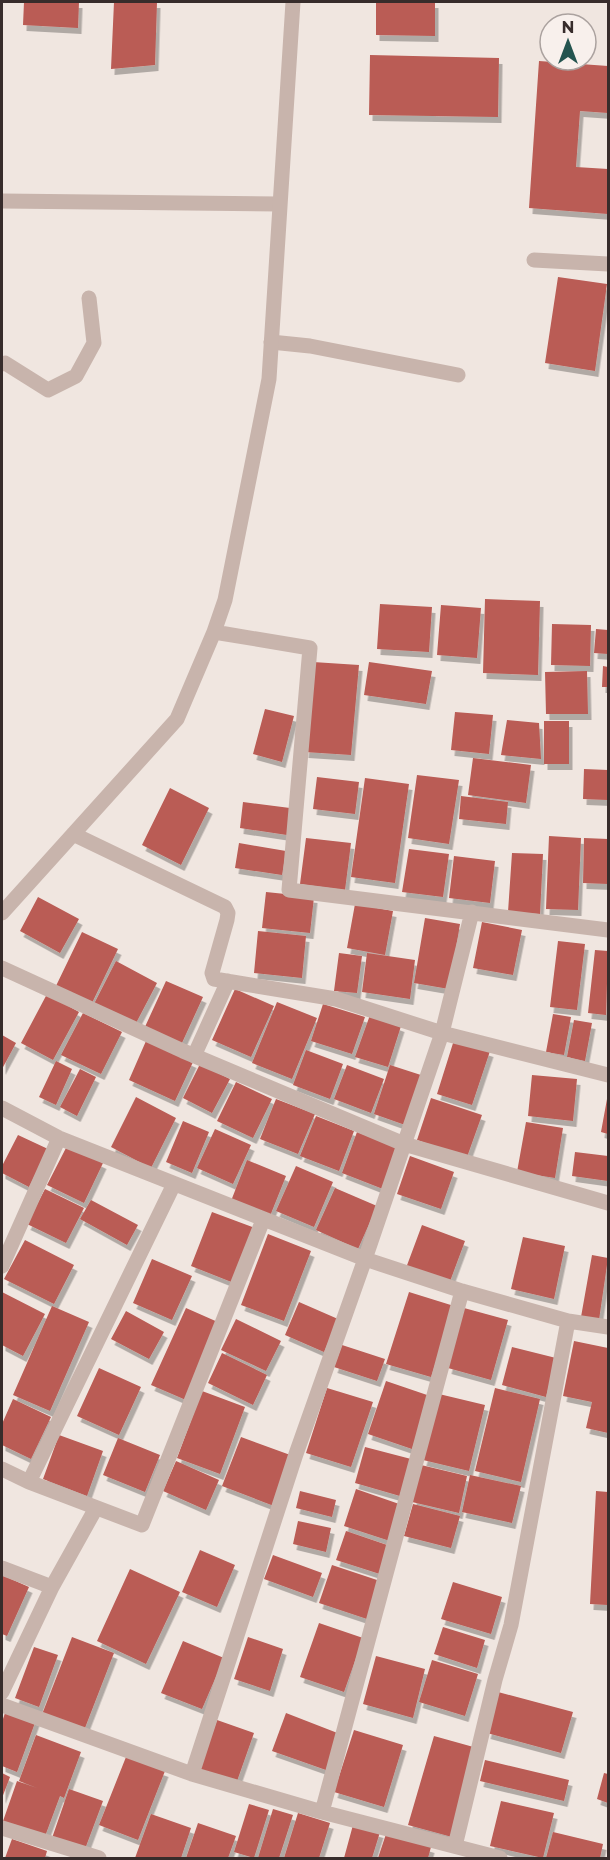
<svg xmlns="http://www.w3.org/2000/svg" width="610" height="1860" font-family="Montserrat,sans-serif">
	<style>
		.building { fill: #ba5b54; filter: url(#shadow) }
		.lines { fill: none; stroke-linecap: round; stroke-linejoin: round }
		.lane { stroke: #c8b4ac; stroke-width: 15 }
		.street { stroke: #c8b4ac; stroke-width: 15 }
	</style>
	<defs>
		<filter id="shadow"><feDropShadow dx="3.5" dy="6" stdDeviation="0" flood-color="#0004"/></filter>
	</defs>
	<rect width="100%" height="100%" fill="#f0e6e0"/>
	<!-- building -->
	<path class="building" d="M24,2H79L78,28L23,25Z
		M114,2H157L155,65L111,69Z
		M376,2H435V36L376,35Z
		M370,55L499,58L498,117L369,115Z
		M539,61L608,66V113L580,111L576,167L608,169V214L529,208Z
		M558,277L607,284L595,371L545,363Z
		M485,599L540,601L538,675L483,673Z
		M380,604L432,607L429,652L377,649Z
		M441,605L481,608L477,658L437,655Z
		M552,624L591,625L590,666L551,665Z
		M596,629L608,630V654L594,653Z
		M313,662L359,665L351,755L305,752Z
		M369,662L432,671L426,704L364,695Z
		M603,666L608,667V687H602Z
		M587,671L588,714H546L545,672Z
		M265,709L294,716L282,762L253,754Z
		M455,712L493,715L489,754L451,750Z
		M507,720L539,723L541,759L501,755Z
		M544,721H569V764H544Z
		M473,758L531,765L526,803L468,795Z
		M584,769L608,770V800L583,799Z
		M417,775L459,780L449,844L408,838Z
		M317,777L359,782L355,814L313,809Z
		M365,778L409,784L395,883L351,877Z
		M170,788L209,808L181,865L142,845Z
		M461,796L508,802L506,824L459,819Z
		M243,802L290,808L287,835L240,828Z
		M549,836L581,838L578,910L546,909Z
		M306,838L351,843L345,890L300,884Z
		M584,838L608,839V884L583,883Z
		M239,843L286,851L282,875L235,868Z
		M409,849L449,854L443,897L402,892Z
		M512,853L543,854L540,914L508,912Z
		M454,856L495,861L490,903L449,898Z
		M266,892L314,897L310,933L262,928Z
		M38,897L79,919L60,953L20,931Z
		M355,904L393,911L385,955L347,948Z
		M425,918L460,924L449,989L414,983Z
		M482,922L522,930L513,975L473,968Z
		M258,931L306,936L302,978L254,973Z
		M82,932L118,949L91,1005L55,988Z
		M558,941L585,944L577,1010L550,1007Z
		M595,950L608,951L606,1015L588,1013Z
		M339,953L362,956L357,993L334,991Z
		M367,953L415,960L410,999L362,992Z
		M116,961L157,983L135,1025L94,1004Z
		M166,981L203,997L181,1045L144,1029Z
		M235,989L274,1006L251,1057L212,1040Z
		M47,994L79,1012L53,1060L21,1043Z
		M277,1002L317,1018L292,1079L252,1063Z
		M323,1004L365,1017L352,1054L311,1041Z
		M83,1013L122,1032L101,1074L61,1055Z
		M553,1014L571,1017L564,1055L546,1052Z
		M370,1015L401,1026L388,1067L355,1057Z
		M574,1020L592,1023L585,1061L567,1057Z
		M2,1035L16,1043L2,1069Z
		M454,1040L490,1051L472,1105L437,1094Z
		M146,1041L193,1062L175,1101L129,1080Z
		M306,1050L343,1064L330,1099L293,1085Z
		M56,1061L72,1069L56,1105L39,1097Z
		M200,1064L230,1079L212,1113L183,1098Z
		M347,1065L384,1079L371,1113L334,1099Z
		M390,1065L424,1076L408,1126L374,1114Z
		M80,1069L96,1077L77,1116L60,1107Z
		M532,1075L577,1079L573,1121L528,1116Z
		M236,1082L272,1099L253,1138L217,1121Z
		M136,1097L176,1118L151,1168L111,1147Z
		M431,1098L482,1115L467,1157L417,1140Z
		M276,1099L315,1114L298,1154L260,1139Z
		M607,1099H608V1134L601,1132Z
		M316,1116L354,1131L339,1171L300,1156Z
		M183,1121L209,1132L192,1173L166,1162Z
		M526,1122L563,1128L555,1178L517,1172Z
		M215,1129L251,1145L233,1184L197,1168Z
		M357,1132L399,1148L383,1189L342,1173Z
		M18,1135L48,1149L29,1187L2,1173V1166Z
		M67,1146L103,1163L84,1203L47,1185Z
		M575,1152L608,1156V1181L572,1176Z
		M410,1156L454,1172L441,1209L397,1194Z
		M247,1160L286,1176L270,1216L231,1201Z
		M296,1166L333,1182L314,1227L276,1211Z
		M335,1188L377,1206L358,1249L316,1230Z
		M45,1189L84,1208L66,1243L27,1224Z
		M91,1200L138,1225L127,1245L80,1219Z
		M212,1212L255,1228L234,1283L191,1266Z
		M422,1225L465,1241L449,1284L406,1268Z
		M268,1234L311,1251L284,1321L241,1305Z
		M523,1237L565,1246L554,1299L511,1289Z
		M25,1240L74,1265L54,1304L4,1279Z
		M592,1255L608,1258L599,1320L581,1317Z
		M152,1259L192,1276L172,1320L133,1303Z
		M2,1292L45,1314L23,1356L2,1345Z
		M409,1292L454,1306L431,1377L386,1364Z
		M299,1302L338,1319L324,1352L285,1335Z
		M52,1306L89,1322L50,1411L13,1395Z
		M186,1308L220,1323L186,1400L151,1385Z
		M464,1308L508,1320L491,1380L448,1368Z
		M126,1311L164,1332L149,1359L111,1339Z
		M236,1319L281,1341L266,1371L221,1350Z
		M574,1341L608,1348V1433L586,1428L592,1402L563,1396Z
		M342,1345L385,1359L377,1381L334,1367Z
		M512,1347L556,1358L546,1397L502,1385Z
		M222,1353L267,1375L253,1405L208,1383Z
		M99,1368L141,1387L119,1435L77,1416Z
		M386,1381L430,1396L412,1449L368,1434Z
		M327,1388L373,1402L351,1467L306,1453Z
		M495,1388L540,1399L521,1482L475,1471Z
		M202,1391L245,1407L220,1474L177,1458Z
		M439,1394L485,1405L469,1471L423,1460Z
		M13,1399L51,1417L31,1459L2,1445V1424Z
		M59,1435L103,1451L87,1496L43,1479Z
		M241,1437L293,1456L274,1506L222,1486Z
		M118,1438L160,1455L145,1492L103,1475Z
		M365,1447L411,1459L400,1496L355,1483Z
		M176,1461L219,1480L206,1510L163,1491Z
		M421,1465L467,1476L459,1513L412,1502Z
		M470,1475L521,1486L512,1523L462,1512Z
		M356,1489L402,1505L390,1541L344,1526Z
		M300,1491L336,1500L332,1517L296,1508Z
		M596,1491L608,1492V1605L590,1604Z
		M413,1504L460,1516L451,1548L404,1536Z
		M298,1521L331,1528L326,1552L293,1544Z
		M346,1531L393,1547L383,1575L336,1560Z
		M200,1550L235,1565L217,1607L182,1592Z
		M273,1555L322,1573L313,1597L264,1579Z
		M332,1565L383,1582L370,1620L319,1603Z
		M130,1569L180,1592L146,1664L97,1641Z
		M2,1575L29,1587L7,1636L2,1634Z
		M453,1582L502,1597L491,1634L441,1619Z
		M319,1623L363,1638L344,1692L300,1677Z
		M443,1627L485,1640L477,1668L434,1654Z
		M72,1637L114,1653L83,1733L41,1717Z
		M248,1637L283,1649L270,1691L234,1679Z
		M183,1641L224,1658L202,1709L161,1693Z
		M34,1647L58,1655L39,1707L15,1698Z
		M376,1656L425,1669L413,1718L363,1704Z
		M432,1660L478,1674L465,1716L419,1702Z
		M498,1692L573,1712L561,1753L487,1733Z
		M6,1710L36,1720L17,1772L2,1766V1722Z
		M286,1713L340,1734L326,1770L272,1751Z
		M217,1720L254,1733L236,1784L199,1772Z
		M354,1730L403,1745L384,1807L334,1792Z
		M36,1735L81,1752L64,1798L60,1796L44,1839L2,1824L17,1781L37,1788L19,1781Z
		M434,1736L477,1748L452,1837L408,1825Z
		M126,1757L165,1771L138,1840L99,1825Z
		M485,1760L569,1780L564,1801L480,1781Z
		M2,1773L10,1777L2,1798Z
		M604,1773L608,1774V1803L597,1799Z
		M69,1789L103,1801L85,1849L52,1838Z
		M501,1801L554,1813L543,1858L490,1846Z
		M249,1804L269,1810L254,1858L234,1852Z
		M273,1809L293,1815L279,1858H258Z
		M298,1813L330,1823L319,1858H284Z
		M151,1814L191,1828L181,1858H135Z
		M198,1823L236,1836L228,1858H186Z
		M353,1825L380,1832L372,1858H344Z
		M553,1832L603,1844L600,1858H546Z
		M386,1834L431,1847L428,1858H378Z
		M12,1839L47,1851L45,1858H5Z"/>
	<g class="lines">
		<!-- lane -->
		<path class="lane" d="M2,201L279,204
			M534,260L608,264
			M271,342L310,346L458,375
			M2,364L5,363L48,390L76,376L94,343L89,298"/>
		<!-- street -->
		<path class="street" d="M214,632L310,648L289,890L608,930
			M73,834L225,907L228,913L227,920L212,973L214,979L336,999L442,1033L608,1075
			M2,913L177,719L214,632L225,600L269,379L293,2
			M2,968L183,1051L404,1144L608,1203
			M194,1056L228,981
			M2,1108L59,1138L365,1259L462,1291L568,1321L608,1327
			M2,1266L59,1138
			M2,1469L29,1482L142,1525L263,1220
			M29,1482L174,1184
			M2,1568L52,1587
			M2,1692L52,1587L96,1508
			M2,1705L192,1774L322,1812L500,1858
			M192,1774L296,1454L365,1259L442,1033L472,912
			M322,1812L462,1291
			M2,1828L99,1858
			M455,1846L495,1680L511,1625L568,1321"/>
	</g>
	<!-- border -->
	<rect width="610" height="1860" fill="none" stroke="#372c2b" stroke-width="6"/>
	<!-- north arrow -->
	<g transform="translate(568 42)"><circle r="28" fill="#f8f0ec" stroke="#aba29f" stroke-width="1.5"/>
	<path d="M0-4.5L10 22L0 15L-10 22Z" fill="#24544f"/>
	<text y="-9" font-size="16" font-weight="bold" text-anchor="middle" fill="#372c2b">N</text>
	</g>
</svg>
